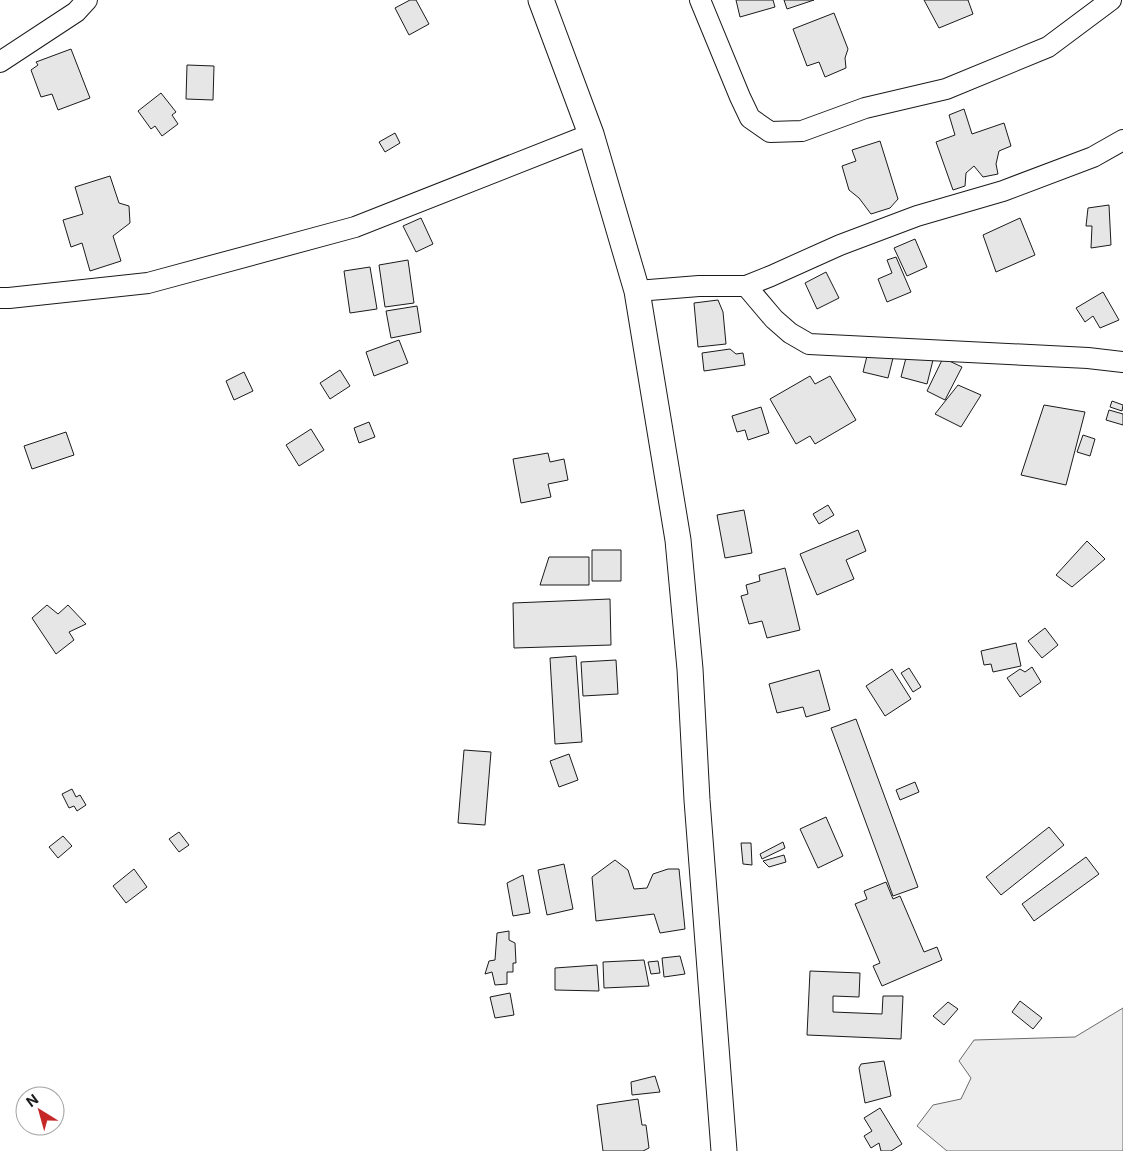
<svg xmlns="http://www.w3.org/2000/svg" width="1123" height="1151" font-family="Inter,sans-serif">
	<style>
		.built { fill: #ededed; stroke: #6a6a6a }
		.building { fill: #e6e6e6; stroke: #1a1a1a }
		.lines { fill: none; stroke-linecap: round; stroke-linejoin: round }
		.minor-casing { stroke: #1a1a1a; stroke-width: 22 }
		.tertiary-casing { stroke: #1a1a1a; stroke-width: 27 }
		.minor { stroke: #fff; stroke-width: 20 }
		.tertiary { stroke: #fff; stroke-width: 25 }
	</style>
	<rect width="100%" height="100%" fill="#fff"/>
	<!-- built -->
	<path class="built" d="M1123,1008V1151H947L917,1126L933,1105L961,1099L971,1078L959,1061L974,1040L1075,1037Z"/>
	<!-- building -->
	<path class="building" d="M410,0H416L429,24L409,35L395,8Z
		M736,0H773L775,7L740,17Z
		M784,0H814L787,9Z
		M924,0H968L973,14L939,28Z
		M834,13L848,49L845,58L846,68L825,77L819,62L807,66L793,29Z
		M71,49L90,98L58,110L52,94L41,97L31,70L38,65L36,62Z
		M187,65L214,66L213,100L186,99Z
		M161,93L176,112L172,115L178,124L162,136L155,126L151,129L138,111Z
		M964,109L972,134L1004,123L1011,146L999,151L996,164L998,174L983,177L974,166L966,173L965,186L953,190L936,142L955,135L949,115Z
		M395,133L400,143L385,152L379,142Z
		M880,141L898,199L890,208L871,214L859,198L849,190L842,166L856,161L852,150Z
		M110,176L119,203L129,206L130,223L113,236L121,261L90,271L82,243L71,247L63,220L83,214L75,187Z
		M1109,205L1111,245L1091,248L1092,226H1086L1088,208Z
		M421,218L433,244L416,252L403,226Z
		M1020,218L1035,255L996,272L983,235Z
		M915,239L927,267L907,276L894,248Z
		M896,257L911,292L887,302L878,279L892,273L887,260Z
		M408,260L414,303L385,307L379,265Z
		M370,267L377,309L350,313L344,271Z
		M826,272L839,298L817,309L805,283Z
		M1103,292L1119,320L1100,328L1093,316L1085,322L1076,308Z
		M718,300L723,312L726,344L698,347L694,303Z
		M417,306L421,332L391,338L386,311Z
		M399,340L408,363L374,376L366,352Z
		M730,349L736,354L743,353L745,365L704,371L702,353Z
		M868,352L893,358L888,378L863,372Z
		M907,354L933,360L927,384L901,377Z
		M943,358L962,367L945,400L927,391Z
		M340,370L350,386L330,399L320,383Z
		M244,372L253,391L234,400L226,381Z
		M810,376L815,384L830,376L856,420L815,444L810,436L796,444L770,399Z
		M958,385L981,395L961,427L935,414Z
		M1112,401L1123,405L1122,411L1110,407Z
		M1044,405L1085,412L1066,485L1021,475Z
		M761,407L769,433L748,440L745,430L737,432L732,416Z
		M1109,410L1123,414V425L1106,420Z
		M369,422L375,437L359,443L354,428Z
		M311,429L324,450L299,466L286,445Z
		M66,432L74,455L32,469L24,446Z
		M1083,435L1095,439L1090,456L1077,452Z
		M548,453L550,462L564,459L568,480L548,484L551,497L521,503L513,459Z
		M828,505L834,515L819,524L813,514Z
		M744,510L752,553L725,558L717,515Z
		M858,530L866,551L846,560L854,579L817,595L800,554Z
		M1087,541L1105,559L1072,587L1056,575Z
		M592,550H621V581H592Z
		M549,557H589V585H540Z
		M785,568L800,630L767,638L762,621L749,624L741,596L748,594L746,585L760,581L759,575Z
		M610,599L611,645L514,648L513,603Z
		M47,605L58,614L68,605L86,624L69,632L74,640L56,654L32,618Z
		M1045,628L1058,645L1042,658L1028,641Z
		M1016,643L1021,666L993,672L991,664L984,665L981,651Z
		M576,656L582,742L555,744L550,658Z
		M616,660L618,694L583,696L581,662Z
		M1032,667L1041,682L1020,697L1007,678L1020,669L1025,672Z
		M909,668L921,687L913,692L901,673Z
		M892,669L911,699L885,716L866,686Z
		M819,670L830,710L806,717L803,707L777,713L769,684Z
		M856,719L918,887L893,896L831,728Z
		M464,750L491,752L485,825L458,823Z
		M569,754L578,780L559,787L550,761Z
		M915,782L919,792L900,800L896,790Z
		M72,789L76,797L80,795L86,805L77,811L74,806L69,808L62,794Z
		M826,817L843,856L818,868L800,829Z
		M1049,827L1064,845L1001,895L986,877Z
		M179,832L189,845L179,852L169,839Z
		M63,836L72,846L58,858L49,847Z
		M783,842L785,848L762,859L760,854Z
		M741,843H751L752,865L743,864Z
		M784,855L786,862L769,867L763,861Z
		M1086,857L1099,874L1034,921L1022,904Z
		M615,860L628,870L634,889L647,888L653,874L668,869H679L685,929L660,933L654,914L596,921L592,877Z
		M564,864L573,909L547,915L538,870Z
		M134,869L147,887L126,903L113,886Z
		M523,875L530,913L513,916L507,883Z
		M886,882L893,899L900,896L924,952L937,947L942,960L882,986L873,966L880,963L855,904L867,899L864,891Z
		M509,931V940L515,943L516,963H513V972H507V984L495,985L492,972L485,974L489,961L495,960L497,933Z
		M680,956L685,974L664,977L662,958Z
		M644,960L649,986L604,988L603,962Z
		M658,961L660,973L651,974L648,962Z
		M597,965L599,991L555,990V968Z
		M810,971L860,973L859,997L833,996V1012L882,1014L883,996H903L901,1039L807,1035Z
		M510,993L514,1015L495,1018L490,997Z
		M1020,1001L1042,1018L1033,1029L1012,1012Z
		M948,1002L958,1009L944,1025L933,1016Z
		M884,1061L891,1096L865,1103L859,1068L861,1064Z
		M655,1076L660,1092L632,1095L631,1082Z
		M638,1099L642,1125H646L649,1148L643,1151H603L597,1105Z
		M880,1108L902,1144L891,1151H881L879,1143L871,1148L864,1136L872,1131L864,1118Z"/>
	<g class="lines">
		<!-- minor casing -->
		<g class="minor-casing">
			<path id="minor" d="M700,0L740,97L750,118L770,132L802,131L865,108L946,89L1048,47L1111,0
				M0,62L76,12L87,0
				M746,286L774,319L790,333L809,344L1088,358L1123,362
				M637,291L699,286H746L771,276L840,245L917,216L1003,191L1093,157L1123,140
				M0,298H9L148,283L355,227L591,134"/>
		</g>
		<!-- tertiary casing -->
		<g class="tertiary-casing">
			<path id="tertiary" d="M541,0L591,134L637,291L678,540L690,669L697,800L724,1151"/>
		</g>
		<!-- minor -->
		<use href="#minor" class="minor"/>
		<!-- tertiary -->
		<use href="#tertiary" class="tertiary"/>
	</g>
	<!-- north arrow -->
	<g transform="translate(40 1111) rotate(323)"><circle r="24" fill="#ffffff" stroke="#a3a3a3"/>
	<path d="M0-4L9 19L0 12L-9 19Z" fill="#c62828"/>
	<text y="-8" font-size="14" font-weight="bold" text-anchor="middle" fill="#1a1a1a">N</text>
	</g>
</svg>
